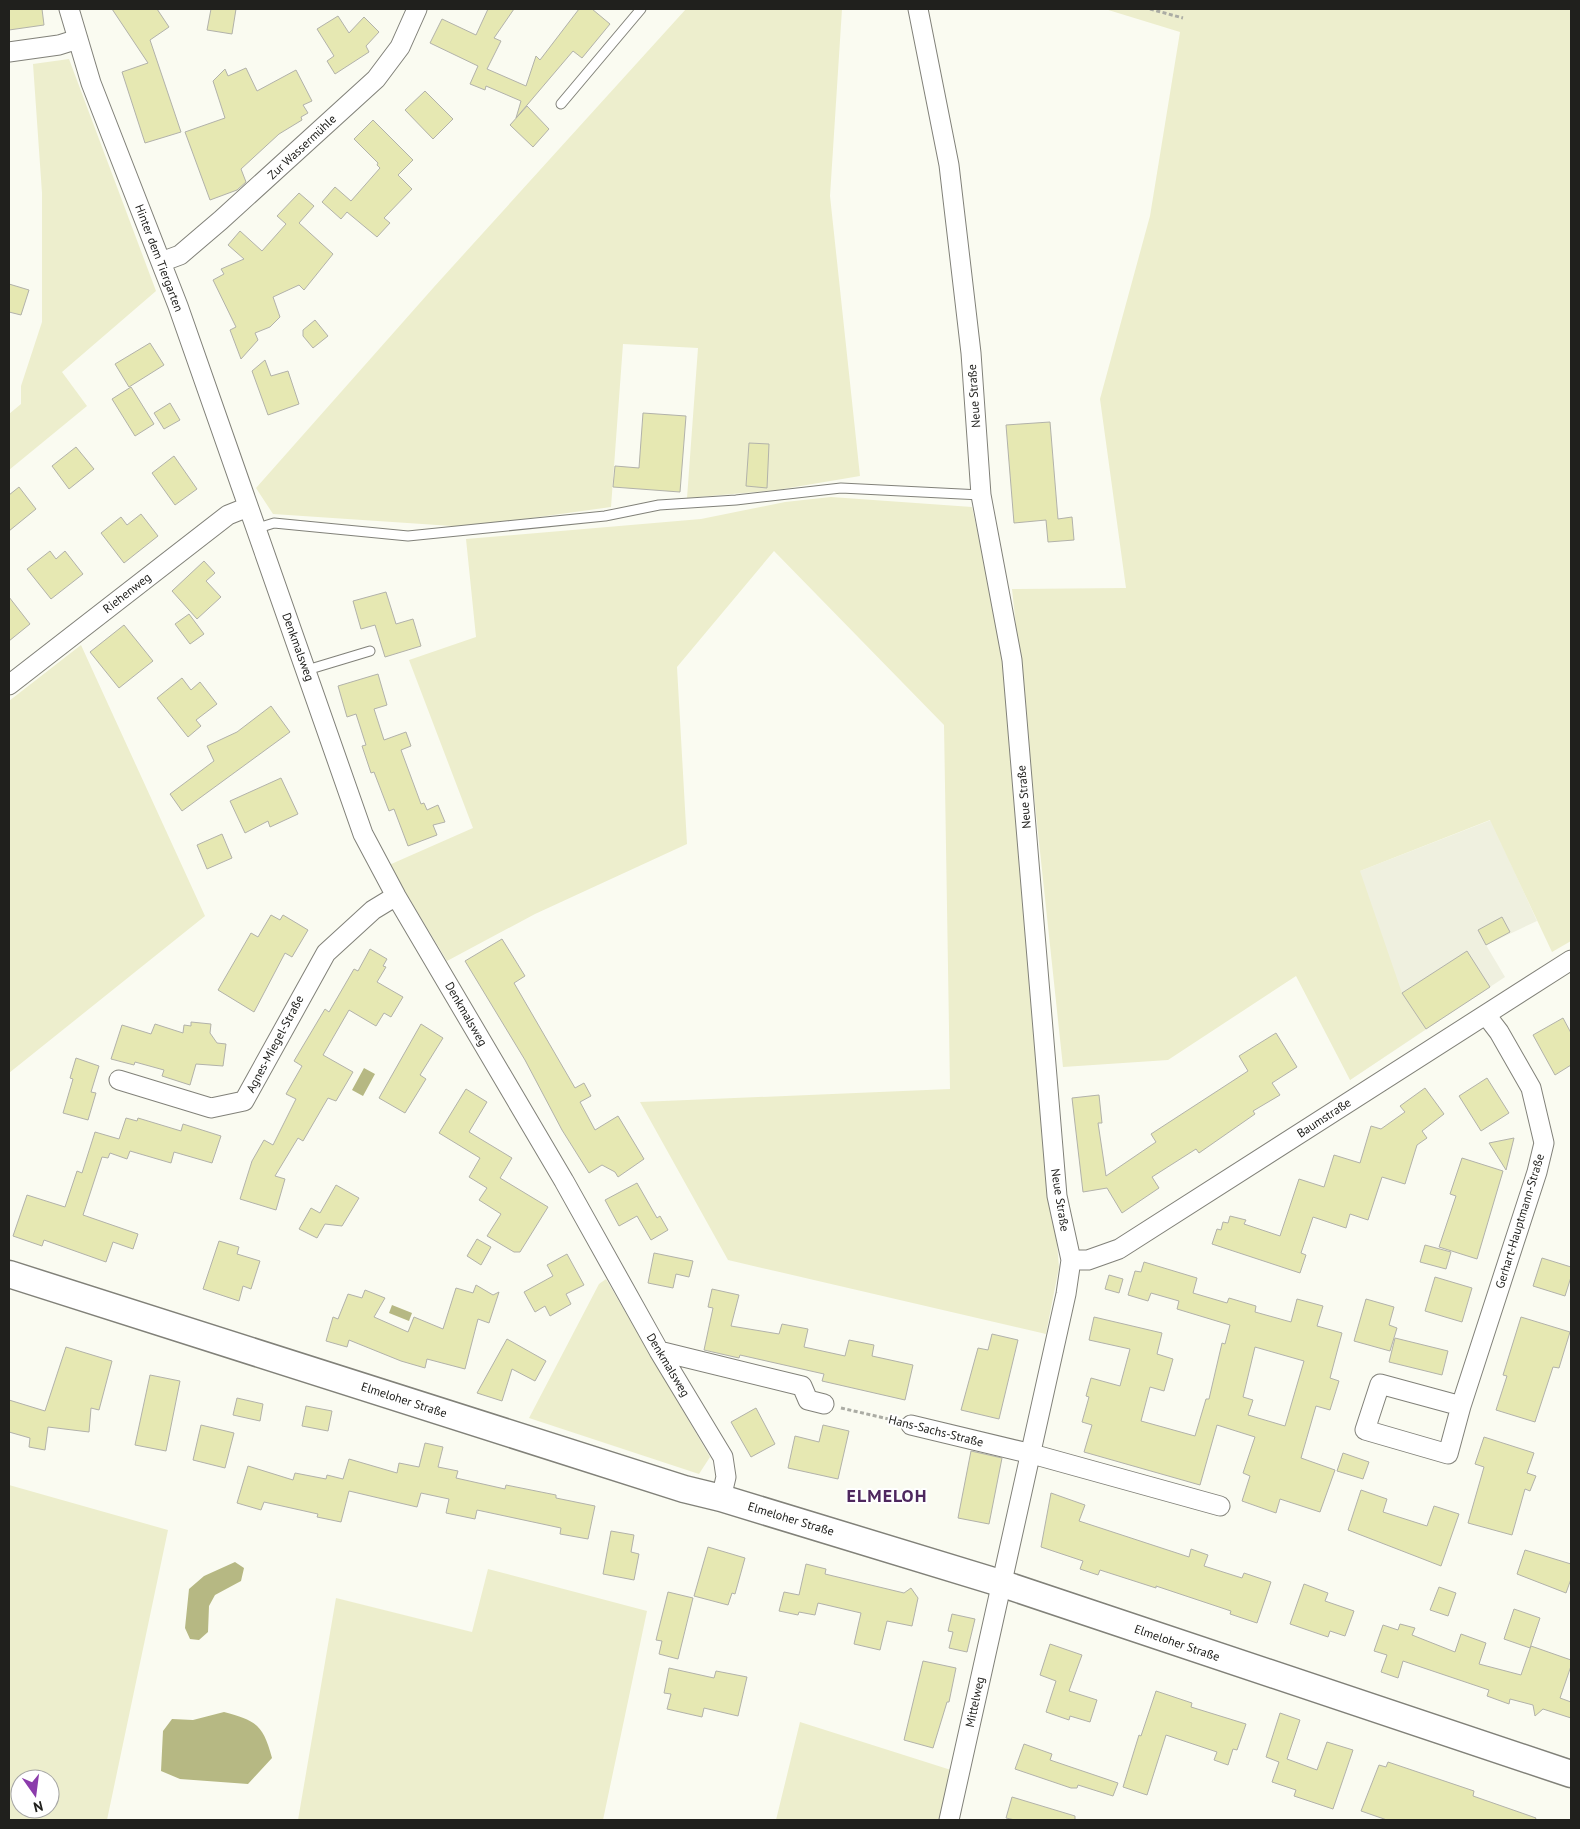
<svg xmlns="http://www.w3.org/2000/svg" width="1580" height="1829" font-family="'PT Sans',sans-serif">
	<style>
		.built { fill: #eff0df }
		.green { fill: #edeecd; fill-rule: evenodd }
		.water { fill: #b6b883 }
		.building { fill: #e6e8b2; stroke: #b2b2aa; fill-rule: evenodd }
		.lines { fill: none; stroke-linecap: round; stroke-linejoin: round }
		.lane-casing { stroke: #818179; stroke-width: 11 }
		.street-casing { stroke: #818179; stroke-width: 21 }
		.secondary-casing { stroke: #818179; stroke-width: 29 }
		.path { stroke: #abaca4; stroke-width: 3; stroke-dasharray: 4 2.5; stroke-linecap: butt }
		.lane { stroke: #fff; stroke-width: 9 }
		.street { stroke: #fff; stroke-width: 19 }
		.secondary { stroke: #fff; stroke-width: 26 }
		.labels { text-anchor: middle; stroke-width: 4; stroke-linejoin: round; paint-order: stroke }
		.street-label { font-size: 12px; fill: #20201d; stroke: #fff }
		.district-label { font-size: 18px; font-weight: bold; letter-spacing: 1px; fill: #4e275e; stroke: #fff }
	</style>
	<rect width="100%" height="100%" fill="#fafbf1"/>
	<!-- built -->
	<path class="built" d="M1340,820L1360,871L1491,820L1537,921L1486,945L1505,977L1350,1080Z"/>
	<!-- green -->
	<path class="green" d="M686,9H842L830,196L860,476L777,490L687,498L698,348L623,344L611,507L467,527L273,514L256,488L434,287Z
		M1105,9H1571V941L1552,952L1490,820L1360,871L1402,993L1426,1029L1350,1080L1296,976L1168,1060L1063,1067L1012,589L1126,588L1100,399L1150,216L1180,32Z
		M69,59L156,291L62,372L87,406L9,470V414L21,404V386L42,322V193L33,64Z
		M831,497L972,507L1005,656L1042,1069L1059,1267L1046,1334L728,1260L640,1102L950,1089L944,725L774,551L677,667L687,844L535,914L447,961L389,865L473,828L409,660L476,637L466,539L701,519L785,502Z
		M81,645L205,916L9,1073V701Z
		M606,1279L710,1457L699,1474L529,1418L599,1284Z
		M9,1485L168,1530L107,1820H9ZM20,1779H50V1809H20Z
		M488,1569L647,1611L603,1820H298L336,1598L472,1632Z
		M800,1722L951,1770L940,1820H776Z"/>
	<!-- water -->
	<path class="water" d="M364,1068L375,1074L363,1096L352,1090Z
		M392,1305L412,1313L409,1321L389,1313Z
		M235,1562L244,1568L241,1581L215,1595L209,1606L208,1632L199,1640L190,1639L185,1628L189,1589L204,1576Z
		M224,1712C257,1721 263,1725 272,1758L248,1784L180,1779L161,1771L163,1731L172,1719L193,1720Z"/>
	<!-- building -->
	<path class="building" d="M9,9H42L44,25L9,30Z
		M112,9H157L169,27L150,40L181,132L145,143L122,72L148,63Z
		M211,9H236L232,34L207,30Z
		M488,9H514L494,38L501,41L487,69L526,86L536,56L540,60L579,9H592L610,24L582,58L573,51L516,118L521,101L486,86L485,90L470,84L478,66L430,43L442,19L476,35Z
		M338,16L349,33L364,17L379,32L366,46L369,52L335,74L327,61L334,56L317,29Z
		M246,68L257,91L296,70L312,101L303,105L308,113L301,117L302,120L279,134L241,169L246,182L237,190L210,200L185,132L225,118L213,81L225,69L228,76Z
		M425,91L453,119L433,139L405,110Z
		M527,106L549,129L533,147L510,125Z
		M373,120L413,160L398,175L412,189L384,218L390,223L377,237L347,212L341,219L322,202L335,187L351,201L380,168L377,165L378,163L354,139Z
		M299,193L314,206L299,223L333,254L304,290L299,285L273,297L280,317L270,327L255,333L258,340L241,359L230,330L236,327L213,280L224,274L221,269L244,259L228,245L240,231L262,251L286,224L277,216Z
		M9,284L29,290L21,315L9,312Z
		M315,320L328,336L313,348L303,336V330Z
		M150,343L164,365L129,387L115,364Z
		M265,360L271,376L288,371L299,404L268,415L252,371Z
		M131,387L154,424L135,436L112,399Z
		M170,403L180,420L164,429L154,413Z
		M643,413L686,416L680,492L613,487L615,466L639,468Z
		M1050,422L1058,519L1072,517L1074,540L1048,542L1046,520L1014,523L1006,425Z
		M749,443L769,444L767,488L746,486Z
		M76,447L94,469L69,489L52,466Z
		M174,456L197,489L175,505L152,473Z
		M19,487L36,509L9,531V495Z
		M141,514L158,536L124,563L101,533L121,517L127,525Z
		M50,551L56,559L65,551L83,574L51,599L27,569Z
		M204,561L215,573L206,581L221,597L197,619L172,591Z
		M386,592L396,624L413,619L421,646L385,657L375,625L361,629L353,601Z
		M9,597L30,624L9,641Z
		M189,614L204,634L190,644L175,624Z
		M124,625L153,661L119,688L90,652Z
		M378,674L387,705L374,709L384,740L406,732L411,746L401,750L421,804L424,803L427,810L438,805L445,822L433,825L437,835L408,846L394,809L389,811L374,772L371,773L362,746L366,745L356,714L347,717L338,686Z
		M182,678L191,690L200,682L217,704L196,720L201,726L188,737L157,698Z
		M271,706L290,732L182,811L170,794L214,761L207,746L237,732Z
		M281,778L298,814L270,827L268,821L245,833L230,801Z
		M222,834L232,858L207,869L197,845Z
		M271,915L280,920L283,915L308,930L292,957L285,953L254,1012L218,990L251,933L258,937Z
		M1502,917L1510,932L1486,945L1478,930Z
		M502,939L525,976L514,983L575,1088L584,1083L591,1096L580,1102L595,1130L618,1116L644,1159L618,1177L615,1172L602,1165L589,1173L562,1130L525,1060L465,961Z
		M370,949L387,959L383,966L386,967L377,982L403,997L391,1017L384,1013L376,1026L349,1010L323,1055L353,1072L336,1101L328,1098L303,1141L298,1138L275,1176L285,1179L276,1210L240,1199L252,1161L264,1140L273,1145L296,1099L286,1094L302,1066L294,1061L325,1009L329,1012L354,969L358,971Z
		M1467,951L1490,987L1426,1029L1402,993Z
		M1563,1018L1571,1033V1065L1555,1075L1533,1035Z
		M191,1022L211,1024L210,1033L217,1043L226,1044L223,1066L196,1064L190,1085L162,1076L164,1070L135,1062L134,1065L111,1059L122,1025L151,1034L155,1024L183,1033L184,1025L191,1026Z
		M421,1024L443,1038L420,1075L426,1079L405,1113L379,1098Z
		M1276,1033L1297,1067L1272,1083L1280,1095L1253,1111L1255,1114L1199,1153L1196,1149L1152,1177L1159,1188L1122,1213L1107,1188L1083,1192L1072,1098L1099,1095L1102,1123H1098L1106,1176L1156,1142L1151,1134L1248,1071L1239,1056Z
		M76,1058L99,1066L91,1092L96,1093L88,1120L63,1113L73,1079L70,1078Z
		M1487,1078L1509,1113L1481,1131L1459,1096Z
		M1425,1088L1444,1114L1422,1131L1427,1138L1417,1145L1405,1184L1382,1177L1368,1220L1350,1214L1346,1228L1313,1217L1301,1253L1306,1255L1300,1273L1212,1244L1217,1229L1221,1230L1223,1222L1228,1223L1230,1216L1246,1220L1244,1224L1280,1236L1299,1179L1324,1187L1334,1155L1360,1163L1371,1126L1381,1129L1405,1112L1400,1106Z
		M466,1089L487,1102L469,1132L512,1158L500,1178L548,1207L520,1252H514L487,1236L501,1214L479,1200L487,1188L469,1177L480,1158L439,1133Z
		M126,1118L137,1121L138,1118L181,1131L183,1124L221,1136L212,1163L174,1152L171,1163L130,1151L127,1159L110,1153L108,1158L102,1157L83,1215L138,1234L133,1249L113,1242L106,1262L44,1240L42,1246L13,1236L27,1195L65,1207L77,1171L82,1173L95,1132L119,1139Z
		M1514,1138L1506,1170L1489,1143Z
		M1462,1158L1503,1171L1477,1259L1439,1247L1456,1196L1450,1194Z
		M637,1183L657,1218L660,1216L668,1230L651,1240L637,1216L619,1226L605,1200Z
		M336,1185L359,1198L342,1226L325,1224L317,1238L299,1229L311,1208L320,1213Z
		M477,1239L491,1247L481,1265L467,1256Z
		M219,1241L239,1247L237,1254L260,1261L251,1289L243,1286L239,1301L203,1289Z
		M1425,1245L1451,1252L1446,1269L1420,1262Z
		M654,1253L693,1261L689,1277L676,1274L673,1288L648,1283Z
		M567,1254L584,1285L566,1294L571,1304L550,1316L545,1306L535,1312L524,1292L553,1276L547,1265Z
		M1542,1258L1571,1267V1277L1565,1296L1533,1286Z
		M1144,1262L1197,1278L1193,1293L1227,1303L1229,1298L1256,1306L1255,1312L1291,1322L1297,1299L1323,1306L1317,1326L1342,1333L1330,1378L1339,1381L1330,1410L1316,1406L1301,1458L1335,1470L1320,1512L1280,1499L1276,1513L1242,1501L1250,1476L1243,1473L1255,1437L1217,1425L1200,1485L1084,1452L1092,1425L1082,1422L1089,1397L1086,1396L1091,1378L1120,1386L1130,1349L1089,1340L1094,1317L1162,1333L1157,1354L1173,1359L1164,1391L1150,1387L1141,1421L1195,1436L1206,1399H1209L1222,1343L1225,1344L1230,1325L1177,1309L1179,1301L1151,1293L1148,1301L1128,1295L1135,1271L1141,1272ZM1255,1347L1304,1361L1285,1426L1248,1415L1253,1400L1243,1397Z
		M1109,1275L1123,1279L1119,1293L1105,1289Z
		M1435,1277L1472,1288L1462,1322L1425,1311Z
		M476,1285L493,1295L499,1292L489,1323L478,1319L465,1369L427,1359L425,1368L401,1361L349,1340L347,1347L326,1341L333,1317L338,1319L348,1294L362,1298L365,1290L385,1298L374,1317L408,1332L414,1317L443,1329L456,1288L473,1293Z
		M712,1289L739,1295L731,1326L779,1334L782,1324L808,1329L804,1347L845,1356L849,1340L874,1345L872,1356L913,1365L905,1400L822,1381L824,1374L740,1355L739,1358L704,1350L713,1308L708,1307Z
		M1366,1299L1394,1307L1389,1325L1397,1328L1390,1351L1354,1341Z
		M1521,1317L1570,1332L1559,1368L1553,1367L1535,1422L1496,1410L1507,1376L1503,1375Z
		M992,1334L1018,1340L999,1419L961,1410L978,1348L988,1350Z
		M1395,1338L1448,1351L1442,1375L1389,1362Z
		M507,1339L546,1361L535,1381L512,1369L502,1401L477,1393Z
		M66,1347L112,1361L99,1410L91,1408L89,1432L48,1427L45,1450L29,1447L30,1438L9,1432V1400L45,1411Z
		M150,1375L180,1381L166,1451L135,1445Z
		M237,1398L263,1404L260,1421L233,1415Z
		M306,1406L332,1411L328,1431L302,1426Z
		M756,1408L775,1444L751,1457L731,1422Z
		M201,1425L234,1433L225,1468L193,1460Z
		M823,1425L849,1431L838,1479L788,1468L795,1436L819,1442Z
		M1484,1437L1534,1453L1527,1473L1536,1476L1530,1491L1525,1489L1512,1535L1468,1523L1484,1467L1475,1464Z
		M425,1443L443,1447L438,1467L458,1471L456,1478L505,1489L506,1485L556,1495V1498L595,1506L588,1539L560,1534L561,1528L477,1510L475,1519L446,1513L449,1499L421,1493L417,1507L349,1491L341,1522L317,1517L318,1514L264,1502L261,1510L237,1503L248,1466L293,1480L295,1473L326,1479L327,1475L343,1479L349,1459L397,1473L399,1463L419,1467Z
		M971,1451L1002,1458L989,1524L958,1518Z
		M1343,1453L1369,1462L1363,1479L1337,1471Z
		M1361,1490L1387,1499L1383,1512L1427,1526L1434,1506L1459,1514L1441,1566L1348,1530Z
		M1051,1493L1085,1505L1079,1521L1189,1557L1191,1549L1208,1555L1204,1566L1242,1578L1244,1573L1271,1582L1257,1623L1230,1614L1231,1611L1156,1586V1588L1100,1570L1098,1575L1080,1569L1083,1561L1041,1547Z
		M611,1531L634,1535L631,1552L639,1554L634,1580L603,1574Z
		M708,1547L745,1558L735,1594L732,1593L728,1605L694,1596Z
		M1525,1550L1571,1564V1579L1566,1593L1517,1574Z
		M806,1564L826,1569L825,1574L904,1593L911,1588L918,1598L912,1626L887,1621L880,1650L854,1644L861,1613L818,1603L815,1615L799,1612L798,1615L779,1611L784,1592L799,1595Z
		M1304,1584L1328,1593L1325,1601L1354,1611L1345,1636L1330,1631L1328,1637L1290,1624Z
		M1439,1587L1456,1593L1448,1616L1430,1610Z
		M668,1592L693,1598L678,1659L659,1654L662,1641L656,1640Z
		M1514,1609L1540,1618L1530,1648L1504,1639Z
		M952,1614L975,1619L967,1652L949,1648L953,1632L948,1631Z
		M1400,1624L1415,1628L1412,1635L1455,1652L1461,1634L1486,1643L1479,1664L1521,1675L1531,1646L1571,1660V1666L1560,1698L1571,1702V1718L1543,1709L1535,1716L1533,1705L1510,1699L1509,1704L1487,1696L1489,1690L1403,1661L1398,1678L1381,1672L1387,1655L1374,1651L1383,1625L1398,1630Z
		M1050,1644L1082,1655L1069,1691L1097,1700L1090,1722L1070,1716L1069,1720L1046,1712L1056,1681L1040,1675Z
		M923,1661L956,1668L949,1702H947L933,1748L904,1740Z
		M669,1668L714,1678L716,1671L747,1677L738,1716L704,1708L702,1717L667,1709L671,1694L664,1693Z
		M1156,1691L1192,1703L1191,1707L1246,1724L1237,1750L1233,1749L1228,1765L1214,1760L1217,1752L1166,1735L1147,1795L1123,1787L1139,1735L1141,1736Z
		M1280,1713L1300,1720L1287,1759L1317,1770L1327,1742L1353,1750L1333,1809L1294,1796L1296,1790L1272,1782L1279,1762L1266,1757Z
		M1024,1744L1052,1754L1050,1760L1118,1783L1113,1796L1078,1785L1077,1788H1071L1015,1769Z
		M1388,1762L1474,1791L1473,1796L1536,1818L1535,1820H1387L1361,1811L1379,1765L1386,1767Z
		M1012,1797L1075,1816V1820H1015L1006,1818Z"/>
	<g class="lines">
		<!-- lane casing -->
		<g class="lane-casing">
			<path id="lane" d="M561,104L641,9
				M255,529L274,523L408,536L605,516L659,505L736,500L841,488L981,495
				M307,670L370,651"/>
		</g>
		<!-- street casing -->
		<g class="street-casing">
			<path id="street" d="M69,9L91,83L178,306L363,834L396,896L564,1181L659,1351L723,1457L726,1477L721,1498
				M918,9L949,165L971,353L981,495L1012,660L1057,1196L1071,1260L1066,1294L949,1820
				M9,52L59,45L78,39
				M161,262L180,255L221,220L376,79L400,47L417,9
				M9,685L228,515L248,507
				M119,1080L211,1108L244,1101L326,953L373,910L396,896
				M1071,1260H1088L1119,1249L1571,960
				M659,1351L802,1386L808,1400L824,1404
				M1461,1406L1380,1384L1365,1430L1448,1454L1461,1406L1537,1172L1544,1143L1531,1088L1499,1032L1486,1015
				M911,1425L1032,1454L1220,1506"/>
		</g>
		<!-- secondary casing -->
		<g class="secondary-casing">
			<path id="secondary" d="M9,1274L684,1489L721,1498L1000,1583L1571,1774"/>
		</g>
		<!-- path -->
		<path class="path" d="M1150,9L1183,18
			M841,1408L893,1420"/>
		<!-- lane -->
		<use href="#lane" class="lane"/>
		<!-- street -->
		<use href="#street" class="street"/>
		<!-- secondary -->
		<use href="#secondary" class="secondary"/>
	</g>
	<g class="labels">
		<!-- street labels -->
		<g class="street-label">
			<text transform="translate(302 147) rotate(-43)" y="4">Zur Wassermühle</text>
			<text transform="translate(159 258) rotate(69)" y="4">Hinter dem Tiergarten</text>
			<text transform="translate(974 396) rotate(-94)" y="4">Neue Straße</text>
			<text transform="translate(127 593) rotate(-38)" y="4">Riehenweg</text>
			<text transform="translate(298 647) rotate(70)" y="4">Denkmalsweg</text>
			<text transform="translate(1024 797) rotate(-95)" y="4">Neue Straße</text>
			<text transform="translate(466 1014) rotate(60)" y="4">Denkmalsweg</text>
			<text transform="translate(275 1044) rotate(-62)" y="4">Agnes-Miegel-Straße</text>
			<text transform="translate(1324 1118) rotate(-33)" y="4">Baumstraße</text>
			<text transform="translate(1060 1200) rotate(81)" y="4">Neue Straße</text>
			<text transform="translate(1520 1221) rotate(-73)" y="4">Gerhart-Hauptmann-Straße</text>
			<text transform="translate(668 1365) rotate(59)" y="4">Denkmalsweg</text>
			<text transform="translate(404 1400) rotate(18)" y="4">Elmeloher Straße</text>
			<text transform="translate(936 1431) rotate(14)" y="4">Hans-Sachs-Straße</text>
			<text transform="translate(791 1519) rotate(17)" y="4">Elmeloher Straße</text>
			<text transform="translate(1177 1643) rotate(19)" y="4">Elmeloher Straße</text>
			<text transform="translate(975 1702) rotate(-78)" y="4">Mittelweg</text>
		</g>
		<!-- district labels -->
		<g class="district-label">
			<text x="887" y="1502">ELMELOH</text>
		</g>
	</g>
	<!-- border -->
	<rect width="1580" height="1829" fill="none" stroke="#20201d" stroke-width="20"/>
	<!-- north arrow -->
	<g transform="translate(35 1794) rotate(166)"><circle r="24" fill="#ffffff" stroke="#a6a6a5"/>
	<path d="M0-4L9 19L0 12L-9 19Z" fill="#8b3bab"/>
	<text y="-8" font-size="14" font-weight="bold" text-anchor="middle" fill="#20201d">N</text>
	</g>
</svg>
